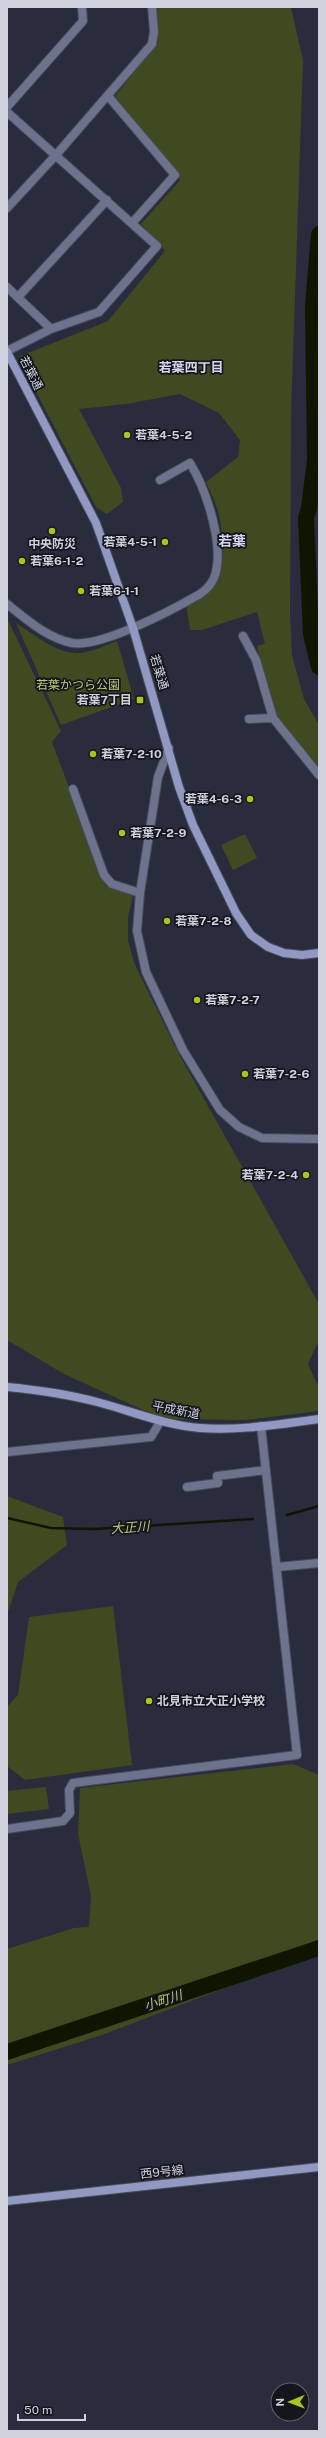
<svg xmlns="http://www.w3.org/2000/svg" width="326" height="2438" font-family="'Public Sans','Noto Sans JP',sans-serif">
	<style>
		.green { fill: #404a20 }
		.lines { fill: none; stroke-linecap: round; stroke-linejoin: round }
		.stream { stroke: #101502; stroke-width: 2.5 }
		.river { stroke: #101502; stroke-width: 16 }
		.street-casing { stroke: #474a5a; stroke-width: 10 }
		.secondary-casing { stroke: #474a5a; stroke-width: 10 }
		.street { stroke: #6d728d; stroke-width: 8 }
		.secondary { stroke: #9199c3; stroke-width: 8 }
		.poi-dot { fill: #a8c71d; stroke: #14151d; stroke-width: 1.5 }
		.labels { text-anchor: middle; stroke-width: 3.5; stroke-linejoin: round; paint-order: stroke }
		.street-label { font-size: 12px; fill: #cfd1dd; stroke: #14151d }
		.poi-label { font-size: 12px; font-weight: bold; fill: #cfd1dd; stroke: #14151d; text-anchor: start }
		.park-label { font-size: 12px; fill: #b7ce70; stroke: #14151d }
		.neighbourhood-label { font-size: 13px; font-weight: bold; fill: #d3d7ee; stroke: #14151d }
		.water-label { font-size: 13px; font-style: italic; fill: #b3ca6d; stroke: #14151d }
		.quarter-label { font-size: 14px; font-weight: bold; fill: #d3d7ee; stroke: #14151d }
	</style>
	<rect width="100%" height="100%" fill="#292c3d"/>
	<!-- green -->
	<path class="green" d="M156,7H291L303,60L291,415L290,613L292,655L304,699L319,725V779L274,715L263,677L257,646L265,644L257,612L202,630H190L186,603C196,599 208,595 215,586C227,573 223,524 217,508C214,499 210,491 206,482L238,457L240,440L219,413L180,394L126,404L79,409L121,488L123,502L107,514L96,507L18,357L108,321L165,251L141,224L180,180L115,96L158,42Z
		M7,618L61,731L52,742L106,886L133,895L128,917V941L135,965L180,1056L319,1304V1340L308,1364L319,1388V1411L246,1420L163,1419L64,1374L7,1340Z
		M16,623C36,635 55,654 80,653C92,652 106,645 117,641L134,699L61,725Z
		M245,834L257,858L233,870L221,845Z
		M7,1496L63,1517L67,1545L18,1582L7,1615Z
		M113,1606L132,1765L25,1780L7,1766V1707L18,1695L29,1617Z
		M293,1764L319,1775V1956L238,1983L102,2035L7,2065V1949L74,1928L89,1927L91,1896L78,1834L80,1788Z
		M46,1787L49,1809L7,1814V1791Z"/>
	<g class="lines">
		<!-- stream -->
		<path class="stream" d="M287,1515L319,1506
			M7,1518L51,1528L95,1529L253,1519"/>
		<!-- river -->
		<path class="river" d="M319,234L313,306L315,460L309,508L306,518L311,634L319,667
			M7,2052L319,1948"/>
		<!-- street casing -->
		<g class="street-casing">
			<path id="street" d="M108,96L175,175L133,222
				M7,107L83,21L82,7
				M7,112L157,246L99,312L51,329L7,351
				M7,208L56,155L152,44L154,32L152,7
				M7,287L51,329
				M18,297L107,200
				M7,604C26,619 47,638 72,643C101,648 174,609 200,594C206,590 211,585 214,578C226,548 206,489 190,463L160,480
				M243,636L256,660L273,718L319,775
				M249,719L273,718
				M169,748L158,777L140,893L137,931L146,972L183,1050L220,1110L239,1127L262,1138L319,1139
				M73,789L104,875L112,884L140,893
				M7,1452L151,1437L160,1422
				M187,1487L218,1483L217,1476L266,1470
				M277,1567L319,1563
				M7,1829L63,1821L70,1813L69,1790L73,1783L297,1755L261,1426"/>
		</g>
		<!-- secondary casing -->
		<g class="secondary-casing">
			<path id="secondary" d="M7,352L96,523L133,628L179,787L193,825L236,913L251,935L268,947L284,953L302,955L319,953
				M7,1387C38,1390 67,1394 97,1402C132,1411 164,1425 200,1428C240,1431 280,1424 319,1419
				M7,2201L319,2167"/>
		</g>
		<!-- street -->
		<use href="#street" class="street"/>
		<!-- secondary -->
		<use href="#secondary" class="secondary"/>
	</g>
	<!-- markers -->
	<g class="poi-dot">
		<circle cx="127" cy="435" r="4"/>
		<circle cx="52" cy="531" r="4"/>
		<circle cx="165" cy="542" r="4"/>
		<circle cx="22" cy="561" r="4"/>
		<circle cx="81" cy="591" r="4"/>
		<rect x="136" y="696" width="8" height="8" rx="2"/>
		<circle cx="93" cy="754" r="4"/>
		<circle cx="250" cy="799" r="4"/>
		<circle cx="122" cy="833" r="4"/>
		<circle cx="167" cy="921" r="4"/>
		<circle cx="197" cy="1000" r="4"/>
		<circle cx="245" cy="1074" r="4"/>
		<circle cx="306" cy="1175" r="4"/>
		<circle cx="149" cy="1701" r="4"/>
	</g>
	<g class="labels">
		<!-- street labels -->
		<g class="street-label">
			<text transform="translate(31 373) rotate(63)" y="4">若葉通</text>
			<text transform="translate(159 672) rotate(73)" y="4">若葉通</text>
			<text transform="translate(176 1410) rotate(11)" y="4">平成新道</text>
			<text transform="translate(162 2172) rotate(-6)" y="4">西9号線</text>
		</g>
		<!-- poi labels -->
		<g class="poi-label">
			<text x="135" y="439">若葉4-5-2</text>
			<text x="157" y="546" text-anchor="end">若葉4-5-1</text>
			<text x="52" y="548" text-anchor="middle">中央防災</text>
			<text x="30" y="565">若葉6-1-2</text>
			<text x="89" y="595">若葉6-1-1</text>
			<text x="132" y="704" text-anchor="end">若葉7丁目</text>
			<text x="101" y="758">若葉7-2-10</text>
			<text x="242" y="803" text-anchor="end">若葉4-6-3</text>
			<text x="130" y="837">若葉7-2-9</text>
			<text x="175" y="925">若葉7-2-8</text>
			<text x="205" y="1004">若葉7-2-7</text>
			<text x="253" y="1078">若葉7-2-6</text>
			<text x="298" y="1179" text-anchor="end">若葉7-2-4</text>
			<text x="157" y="1705">北見市立大正小学校</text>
		</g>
		<!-- park labels -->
		<g class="park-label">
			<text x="78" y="689">若葉かつら公園</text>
		</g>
		<!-- neighbourhood labels -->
		<g class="neighbourhood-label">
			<text x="191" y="372">若葉四丁目</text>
		</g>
		<!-- water labels -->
		<g class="water-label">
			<text transform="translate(130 1527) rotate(-4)" y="5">大正川</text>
			<text transform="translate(163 2000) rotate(-18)" y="5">小町川</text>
		</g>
		<!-- quarter labels -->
		<g class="quarter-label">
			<text x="232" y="546">若葉</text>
		</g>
	</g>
	<!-- border -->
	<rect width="326" height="2438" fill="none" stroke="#cfd1dd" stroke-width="16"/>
	<!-- north arrow -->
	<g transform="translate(290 2402) rotate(269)"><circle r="19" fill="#14151d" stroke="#5f606a"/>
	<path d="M0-3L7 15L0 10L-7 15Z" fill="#a8c71d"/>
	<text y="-6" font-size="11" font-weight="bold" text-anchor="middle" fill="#cfd1dd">N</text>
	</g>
	<!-- scale -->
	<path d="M18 2414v6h67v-6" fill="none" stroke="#cfd1dd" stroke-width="2"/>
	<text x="24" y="2414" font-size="12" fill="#cfd1dd" stroke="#14151d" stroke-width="3" paint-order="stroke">50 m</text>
</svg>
